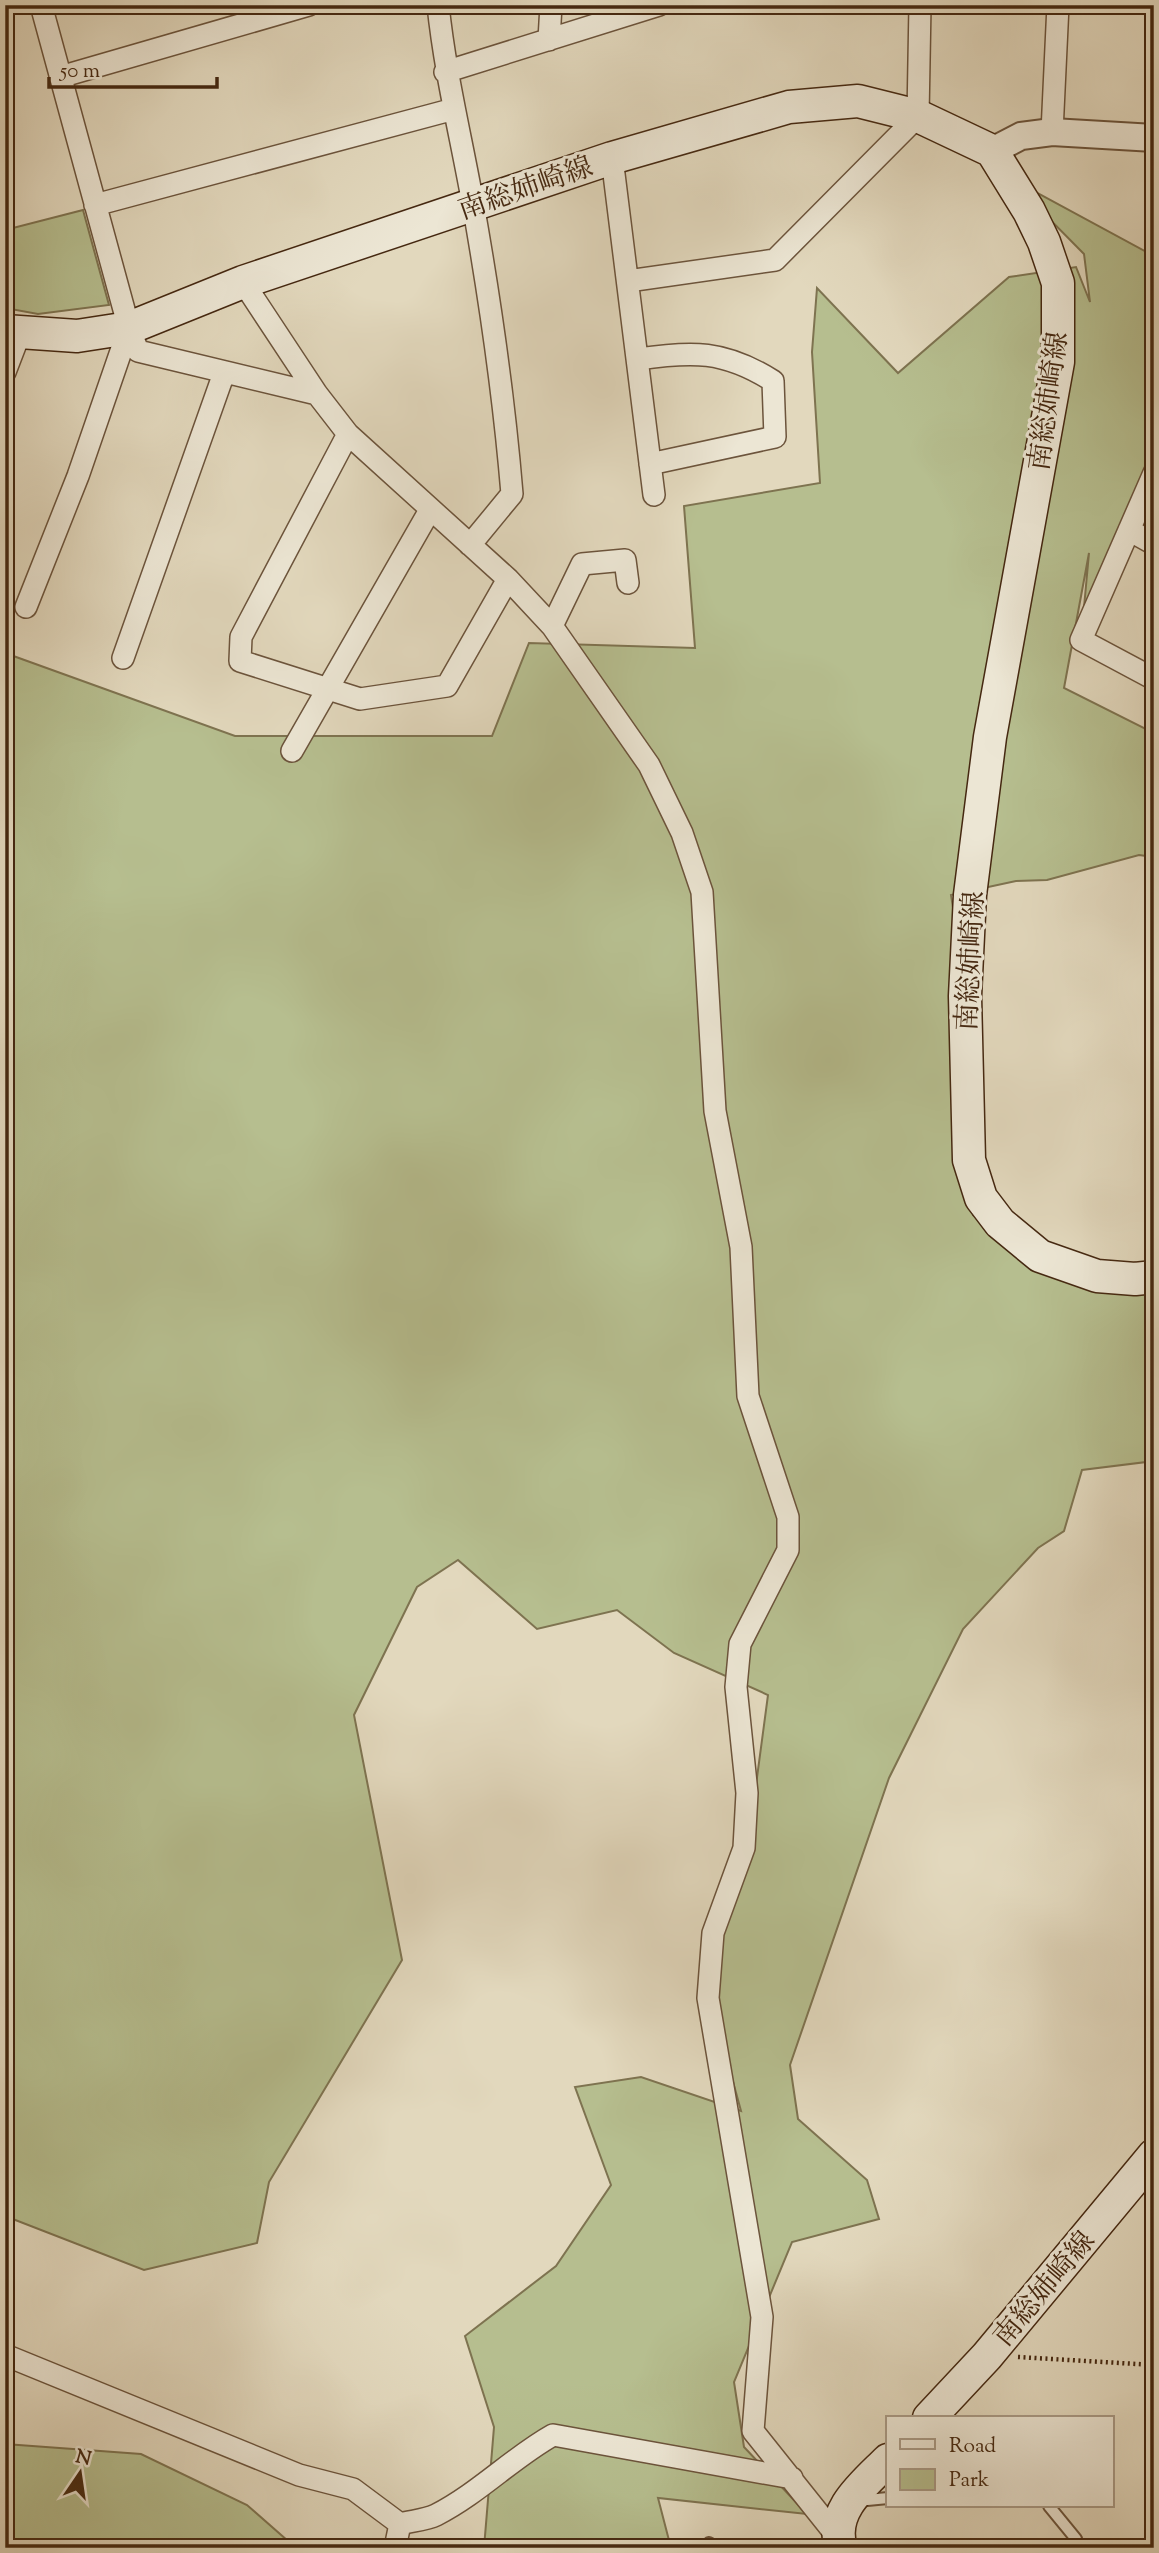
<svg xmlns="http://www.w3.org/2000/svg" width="1159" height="2553" font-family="'Sorts Mill Goudy','Noto Serif JP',serif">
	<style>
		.green { fill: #b6be8f; stroke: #7e7350; stroke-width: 2 }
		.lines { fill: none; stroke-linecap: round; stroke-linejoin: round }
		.service-casing { stroke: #6c543c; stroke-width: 14 }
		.minor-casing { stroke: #6c543c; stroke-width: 24 }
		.tertiary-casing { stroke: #6c543c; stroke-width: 30 }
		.secondary-casing { stroke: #452811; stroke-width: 35 }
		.path { stroke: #452811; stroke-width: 4.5; stroke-dasharray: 2 3.5; stroke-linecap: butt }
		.service { stroke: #ece6d4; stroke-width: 10 }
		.minor { stroke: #ece6d4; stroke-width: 21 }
		.tertiary { stroke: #ece6d4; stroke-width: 26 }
		.secondary { stroke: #ece6d4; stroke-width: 32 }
		.labels { text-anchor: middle; stroke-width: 6; stroke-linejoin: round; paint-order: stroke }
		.street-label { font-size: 28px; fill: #452811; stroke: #ece6d4 }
	</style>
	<rect width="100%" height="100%" fill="#e2d8bd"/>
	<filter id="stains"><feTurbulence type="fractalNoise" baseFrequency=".00286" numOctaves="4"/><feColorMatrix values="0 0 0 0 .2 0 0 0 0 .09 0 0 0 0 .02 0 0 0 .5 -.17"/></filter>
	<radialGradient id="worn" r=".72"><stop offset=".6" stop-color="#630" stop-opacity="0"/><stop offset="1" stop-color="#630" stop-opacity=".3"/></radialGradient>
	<!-- green -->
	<path class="green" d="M1008,177L1154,256V473L1081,640L1089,553L1064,688L1154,733V857L1139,855L1047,880L1016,881L951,895L965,984L973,1215L1121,1288L1154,1285V1461L1082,1470L1064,1531L1038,1548L963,1629L889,1778L790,2065L798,2119L867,2180L879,2219L792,2242L734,2382L744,2447L807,2514L658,2498L671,2548H484L494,2427L465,2336L556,2266L611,2185L575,2087L641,2077L741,2111L705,1979L752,1815L768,1695L674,1653L617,1610L537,1629L458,1560L417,1587L354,1715L402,1960L269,2182L257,2243L144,2270L5,2216V653L235,736H492L529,643L695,648L684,506L820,483L812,352L817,288L898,373L1009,277L1076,267L1090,302L1084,254Z
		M83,210L109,305L38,314L5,308V230Z
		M5,2444L141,2454L247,2505L296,2548H5Z"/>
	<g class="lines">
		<!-- service casing -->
		<g class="service-casing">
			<path id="service" d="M857,2501L888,2498
				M1049,2506L1076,2539V2548
				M709,2543L715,2548"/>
		</g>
		<!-- minor casing -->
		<g class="minor-casing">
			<path id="minor" d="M41,5L129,328L138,351L317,394
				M438,5C445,73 461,137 473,204C490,300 504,397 512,494L470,545
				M549,40L551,5
				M445,72L659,5
				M60,77L309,5
				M1052,132L1058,5
				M612,158L654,495
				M95,205L454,109
				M628,281L775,260L918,116L920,5
				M243,282L317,394L348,434L508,579L552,626L649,765L682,833L702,892L715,1111L741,1247L748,1396L788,1517V1550L740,1644L736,1687L747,1793L744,1848L713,1933L708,1998L762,2317L753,2431L836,2535
				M638,359C692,351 724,350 773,381L775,437L650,464
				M5,372L20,333
				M348,434L241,637L240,661L360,699L447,686L508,579
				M1154,473L1081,640L1154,679
				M1129,530L1154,544
				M26,607L78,476L129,328
				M552,626L582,564L625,560L628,583
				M123,658L224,373
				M292,751L430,510
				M5,2355L299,2475L353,2489L400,2524
				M400,2524C411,2521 426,2520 436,2515C479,2493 512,2458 553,2435L792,2478
				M395,2548L400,2524"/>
		</g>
		<!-- tertiary casing -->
		<g class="tertiary-casing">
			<path id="tertiary" d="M992,151L1021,136L1052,132L1154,138"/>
		</g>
		<!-- secondary casing -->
		<g class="secondary-casing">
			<path id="secondary" d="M5,331L77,336L129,328L243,282L612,158L789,107L858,101L918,116L992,151L1029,211L1044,242L1058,283V362L990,737L970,895L965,996L969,1160L981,1198L1000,1223L1040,1256L1097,1276L1135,1279L1154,1277
				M929,2418L987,2356L1154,2155
				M841,2548C829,2511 864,2484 888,2460"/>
		</g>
		<!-- path -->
		<path class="path" d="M1018,2357L1154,2365"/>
		<!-- service -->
		<use href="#service" class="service"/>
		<!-- minor -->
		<use href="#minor" class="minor"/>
		<!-- tertiary -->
		<use href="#tertiary" class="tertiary"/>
		<!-- secondary -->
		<use href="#secondary" class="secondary"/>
	</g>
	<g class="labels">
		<!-- street labels -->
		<g class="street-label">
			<text transform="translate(525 187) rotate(-19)" y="10">南総姉崎線</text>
			<text transform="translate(1047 401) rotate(-82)" y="10">南総姉崎線</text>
			<text transform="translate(969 961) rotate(-87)" y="10">南総姉崎線</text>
			<text transform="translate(1043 2288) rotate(-50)" y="10">南総姉崎線</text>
		</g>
	</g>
	<!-- margin -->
	<rect width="1159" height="2553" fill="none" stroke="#e2d8bd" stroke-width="28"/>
	<rect x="7" y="7" width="1145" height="2539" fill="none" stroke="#452811" stroke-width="3.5"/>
	<rect x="14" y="14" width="1131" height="2525" fill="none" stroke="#452811" stroke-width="2"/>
	<!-- legend -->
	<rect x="886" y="2416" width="228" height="91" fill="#ece6d4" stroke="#a99a86" stroke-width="2"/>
	<rect x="900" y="2439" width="35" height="10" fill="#ece6d4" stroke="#a99a86" stroke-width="2"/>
	<text x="949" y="2452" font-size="21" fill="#452811">Road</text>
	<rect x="900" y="2469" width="35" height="21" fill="#b6be8f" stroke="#a99a86" stroke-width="2"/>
	<text x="949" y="2486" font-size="21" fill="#452811">Park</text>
	<!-- north arrow -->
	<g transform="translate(80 2473) rotate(13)" stroke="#ece6d4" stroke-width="5" paint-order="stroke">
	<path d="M0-5L12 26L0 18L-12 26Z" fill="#452811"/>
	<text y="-10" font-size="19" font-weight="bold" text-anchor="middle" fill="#452811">N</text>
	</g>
	<!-- scale -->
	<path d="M49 77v10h168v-10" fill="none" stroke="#452811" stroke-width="3.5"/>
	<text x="60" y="77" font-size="21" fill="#452811" stroke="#ece6d4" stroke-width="5" paint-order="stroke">50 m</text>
	<rect width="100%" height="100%" filter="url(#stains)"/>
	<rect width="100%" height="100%" fill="url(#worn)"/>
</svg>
